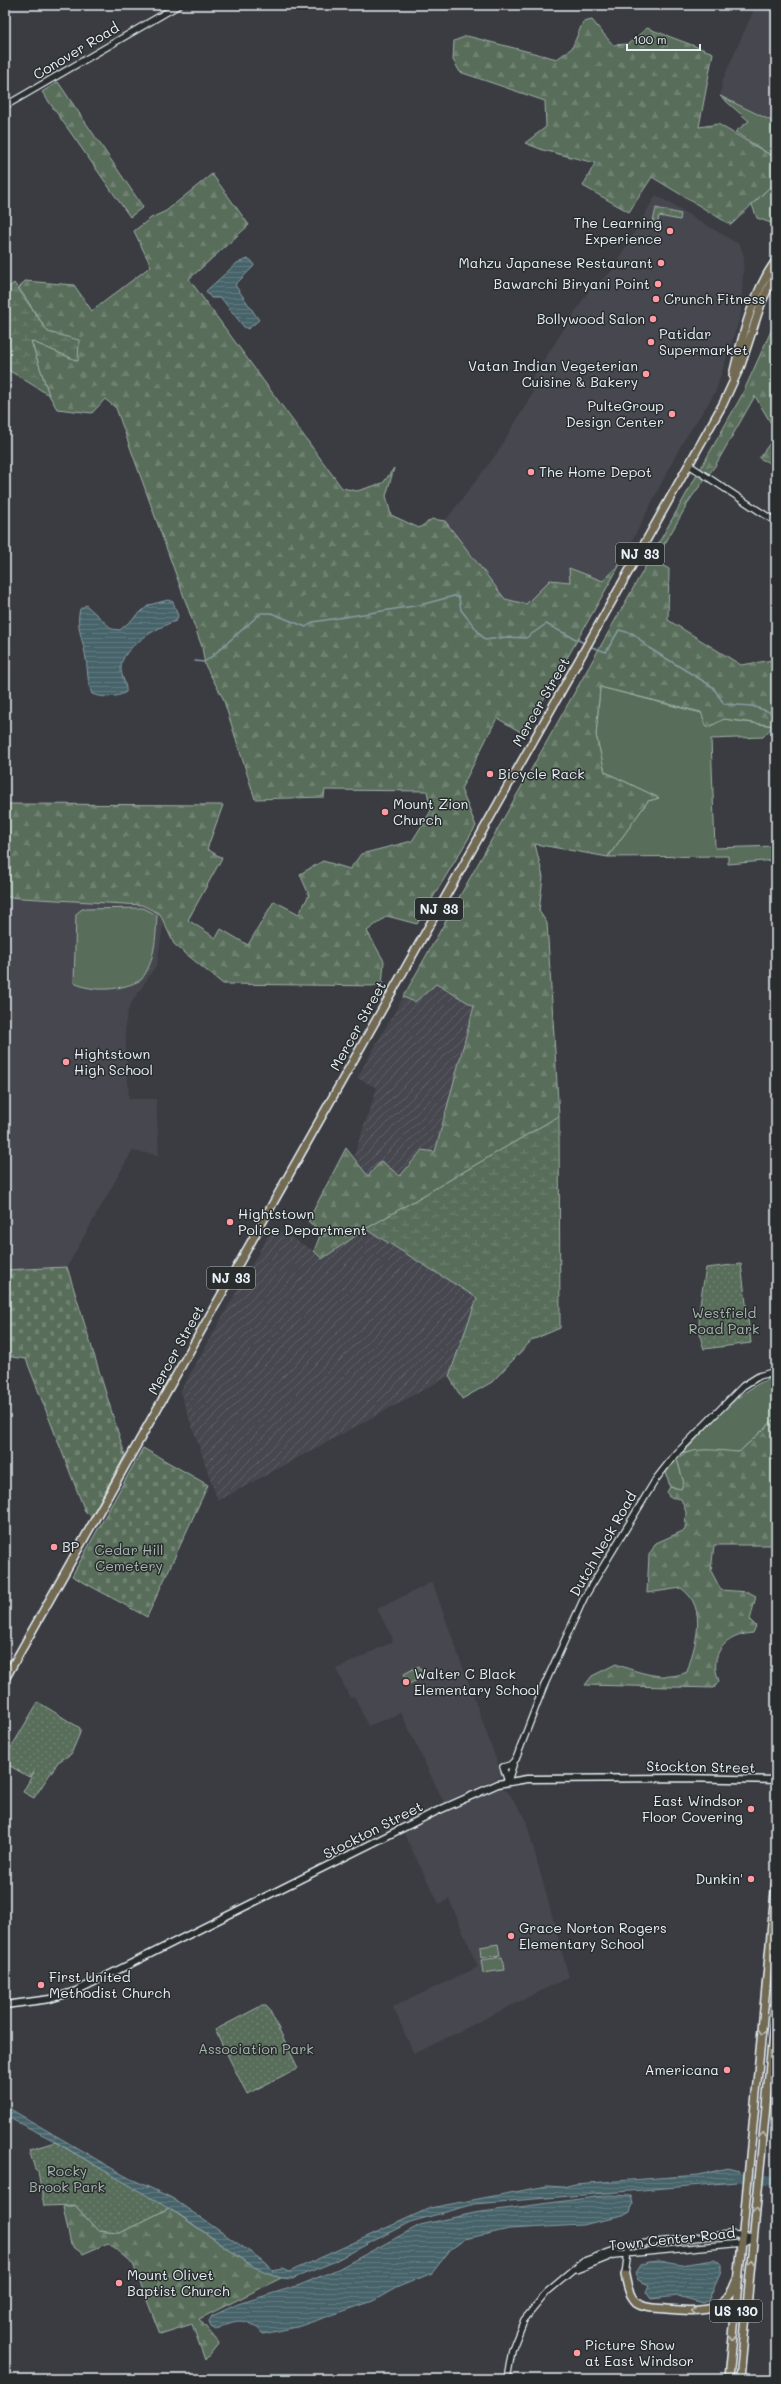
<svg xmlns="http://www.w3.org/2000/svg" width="781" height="2384" font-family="Mali,sans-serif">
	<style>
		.built { fill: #474650 }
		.industrial { fill: url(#industrial-furrows) }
		.grass { fill: #586e5a; stroke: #a0b0a9 }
		.forest { fill: url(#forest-firs); stroke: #a0b0a9 }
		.wetland { fill: url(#wetland-marsh); stroke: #a0b0a9 }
		.cemetery { fill: url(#cemetery-stones); stroke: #a0b0a9 }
		.park { fill: url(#park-dots); stroke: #a0b0a9 }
		.water { fill: url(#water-rules); stroke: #879ca3 }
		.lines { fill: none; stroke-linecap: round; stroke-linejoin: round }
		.stream { stroke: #879ca3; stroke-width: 1.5 }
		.river { stroke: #46636a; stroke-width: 9 }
		.tertiary-casing { stroke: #e8f1f8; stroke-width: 8 }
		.secondary-casing { stroke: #e8f1f8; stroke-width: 9 }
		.primary-casing { stroke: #e8f1f8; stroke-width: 10 }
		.trunk-casing { stroke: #e8f1f8; stroke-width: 10 }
		.tertiary { stroke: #2a2d2e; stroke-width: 5.5 }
		.secondary { stroke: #2a2d2e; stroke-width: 6 }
		.primary { stroke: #736b52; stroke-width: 7 }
		.trunk { stroke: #736b52; stroke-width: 7 }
		.oneway { stroke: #b9bbb6 }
		.poi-dot { fill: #ff9aa2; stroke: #2a2d2e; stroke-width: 1.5 }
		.labels { text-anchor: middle; stroke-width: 3; stroke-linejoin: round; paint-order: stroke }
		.shield { fill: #2a2d2e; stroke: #afb6bb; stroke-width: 1 }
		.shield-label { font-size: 13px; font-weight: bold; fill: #e8f1f8 }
		.street-label { font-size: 14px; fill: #e8f1f8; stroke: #2a2d2e }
		.poi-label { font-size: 14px; fill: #e8f1f8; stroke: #2a2d2e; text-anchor: start }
		.park-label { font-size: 14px; fill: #a7b6b1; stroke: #2a2d2e }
	</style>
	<defs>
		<pattern id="industrial-furrows" width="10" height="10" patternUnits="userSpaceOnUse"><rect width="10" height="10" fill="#474650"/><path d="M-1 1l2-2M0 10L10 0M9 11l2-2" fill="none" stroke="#62616a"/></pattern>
		<pattern id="forest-firs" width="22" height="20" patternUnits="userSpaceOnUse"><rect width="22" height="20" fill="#586e5a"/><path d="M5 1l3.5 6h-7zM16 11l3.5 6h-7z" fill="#708372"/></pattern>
		<pattern id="wetland-marsh" width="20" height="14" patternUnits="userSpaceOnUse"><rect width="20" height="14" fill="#586e5a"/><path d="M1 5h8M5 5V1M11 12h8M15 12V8" fill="none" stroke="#708372"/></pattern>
		<pattern id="cemetery-stones" width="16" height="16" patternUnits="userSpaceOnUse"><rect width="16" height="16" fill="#586e5a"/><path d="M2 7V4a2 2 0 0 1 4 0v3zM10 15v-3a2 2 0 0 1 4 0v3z" fill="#708372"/></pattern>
		<pattern id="park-dots" width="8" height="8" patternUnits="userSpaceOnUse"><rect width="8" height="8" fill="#586e5a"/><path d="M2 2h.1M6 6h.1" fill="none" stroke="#708372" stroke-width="1.8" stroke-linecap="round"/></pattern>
		<pattern id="water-rules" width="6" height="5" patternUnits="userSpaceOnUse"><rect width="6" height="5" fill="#46636a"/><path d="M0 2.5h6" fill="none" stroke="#617a80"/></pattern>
	</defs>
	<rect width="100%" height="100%" fill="#3b3c42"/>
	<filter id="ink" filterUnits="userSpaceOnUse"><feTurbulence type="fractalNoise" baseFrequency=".025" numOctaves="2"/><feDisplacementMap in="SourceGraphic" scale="8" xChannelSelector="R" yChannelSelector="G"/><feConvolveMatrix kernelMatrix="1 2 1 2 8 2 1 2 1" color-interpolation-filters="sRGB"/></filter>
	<g filter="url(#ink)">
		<!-- built -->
		<path class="built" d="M756,5H776V123L720,96L722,81Z
			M656,195L740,245L744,256L741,314L715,393L681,445L622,561L603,581L570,568V582L550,580L526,604L505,599L445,521L495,456L533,393L529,383L590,289L611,272Z
			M5,897L142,905L160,914L164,921L157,964L129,1007L125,1025L129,1099H156L159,1155L132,1151L67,1267L5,1270Z
			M430,1583L433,1584L501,1773L500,1777L444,1803L401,1713L368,1726L354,1696L350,1698L336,1669L392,1642L393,1639L377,1609Z
			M502,1788L508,1792L525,1817L569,1977L414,2054L393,2007L478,1967L449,1899L439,1904L403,1832L477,1796Z"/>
		<!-- industrial -->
		<path class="industrial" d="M436,984L474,1006L435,1152L422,1150L400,1176H368L354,1155L377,1088L357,1078L403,997L415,1002Z
			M273,1227L314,1251L322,1259L366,1229L477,1298L449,1376L218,1501L180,1392Z"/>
		<!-- grass -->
		<path class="grass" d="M720,96L776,123V162L772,156L735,132L749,121Z
			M776,181V217L771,223L757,218L752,205Z
			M600,687L724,719L773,726L763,737L711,739L715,848L776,846V860L728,864V856L608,857L648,801L659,798L605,772L596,735Z
			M143,908L157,915C156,937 155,962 141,980C122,990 94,993 74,983L76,914L82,909Z
			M776,1376V1418L739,1452L704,1450L683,1453C711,1425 737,1389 776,1376Z
			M677,1459L684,1483L681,1489L670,1487L666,1472Z
			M419,1666L424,1677L409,1684L404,1674Z
			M498,1944L500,1955L481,1958L480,1947Z
			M502,1957L504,1970L483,1973L481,1960Z"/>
		<!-- forest -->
		<path class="forest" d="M592,20L613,45L628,44L647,28L713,53L699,127L718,124L772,156L776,162V181L731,225L652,177L629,212L583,186L595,163L543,150L525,143L546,127L545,101L460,72L453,60L454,41L467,36L557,59L572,48L583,22Z
			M58,82L143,207L130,217L42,92Z
			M212,174L249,225L189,279L342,488L357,491L383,483L394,468L386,496L391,515L419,528L432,519L445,521L505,599L526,604L550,580L570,582L569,568L603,581L622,561L524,734L497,718L461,789L476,826L417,924L387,916L367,931L384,961L382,986L223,984L174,944L160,914L142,905L5,897V804L223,805L207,849L222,858L188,920L216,938L221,929L248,945L274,901L299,914L309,895L300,874L323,861L350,869L361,854L412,841L431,811L427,791L325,790L324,797L255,799L223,698L205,665L202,647L116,408L105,399L92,413L57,409L49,395L31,341L78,361L48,332L19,288L25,281L74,285L92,311L151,266L134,231L151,218L166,211Z
			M776,320V432L755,396L715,466L691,498L655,561L669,569L668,620L741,665L773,660L776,673V726L724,719L707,728L701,712L600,687L596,735L605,772L659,798L648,801L608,857L535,844L543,877L539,911L547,923L559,1116L366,1229L322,1259L314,1251L321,1233L308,1221L346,1148L368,1176L381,1161L400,1176L422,1150L435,1152L474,1006L436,984L415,1002L403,997L742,395Z
			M776,435V466L759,458Z
			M776,1418V1545H714L711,1571L721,1590L748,1592L756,1596L750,1620L756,1626L753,1633C725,1635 708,1654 719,1681L714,1688L585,1685L592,1676L616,1664C637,1672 665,1682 687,1672C695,1645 709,1608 681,1588L647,1593L649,1555L656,1543L685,1530L686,1512L681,1499L669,1497L667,1492L670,1487L681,1489L684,1483L677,1459C691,1445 720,1451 739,1452Z
			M75,2205L98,2231L120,2233L169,2208L254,2267L281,2278L199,2319L219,2343L205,2360L192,2324L160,2334L133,2264L108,2243L83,2254L71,2245L63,2207Z"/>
		<!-- wetland -->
		<path class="wetland" d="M14,283L48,332L79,340L78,361L31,341L49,395L5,368V290Z
			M559,1116L560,1328L532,1340L492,1382L462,1399L449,1376L477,1298L366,1229Z"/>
		<!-- cemetery -->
		<path class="cemetery" d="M67,1267L125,1455L91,1517L85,1511L26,1359L5,1356V1270Z
			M143,1448L208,1485L147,1617L72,1576Z"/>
		<!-- park -->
		<path class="park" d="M656,208L681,214L680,220L659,216L657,227L652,226Z
			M741,1264L751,1343L704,1349C694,1323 702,1294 706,1268Z
			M38,1702L80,1728V1733L71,1754L58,1762L34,1798L23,1792L34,1772L29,1777L5,1763V1758Z
			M261,2006H266L269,2009L298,2068L247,2094L215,2030Z
			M55,2142L169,2208L120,2233L98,2231L75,2205L44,2206L38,2171L35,2169L29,2150Z"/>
		<!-- water -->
		<path class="water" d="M248,259L252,261L254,266L235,285L259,320L248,329L244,327L221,298H211L206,291L237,263Z
			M168,600L173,602L178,616L176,621C159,626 120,648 121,668C121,677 127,684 126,692C117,698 102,698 92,694C87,681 88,671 86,659C84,642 75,626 80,609L86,605L112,629L120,630L149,605Z
			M5,2106L125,2176L172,2198L266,2263L273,2271L282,2269L289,2272L430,2208L547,2186L563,2187L575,2184L699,2175L727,2168L739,2171L737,2182L475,2204L410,2222L331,2263L292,2279L281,2278L254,2267L180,2215L49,2138L5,2116Z
			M610,2195L631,2196L633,2204L630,2212L623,2216L582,2225L509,2229L465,2239L450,2250L432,2273L396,2288L373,2301L297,2327L263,2334C249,2317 234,2318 216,2330L211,2327L209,2321L212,2316L238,2304L300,2285L338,2269L420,2225L474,2213Z
			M714,2260L721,2263V2272L708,2301L703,2303L678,2296L651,2299L646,2292L649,2285L638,2280L635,2273L640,2265L648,2262L660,2261L681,2265Z"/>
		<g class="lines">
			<!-- stream -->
			<path class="stream" d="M589,646L606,652L619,630L634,634L649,648L713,687L724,704L752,706L776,714
				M195,661L204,662L210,658L261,613H271L306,627L313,622L420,605L454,596L459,598L461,610L485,640L507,637L526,638L546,624L586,644"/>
			<!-- river -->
			<path class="river" d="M738,2177L769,2181"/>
			<!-- tertiary casing -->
			<g class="tertiary-casing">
				<path id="tertiary" d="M5,106L179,5
					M689,465L776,522
					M508,1781L503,1767L510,1765L516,1759L543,1688L584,1598L656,1479L674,1456L743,1386L759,1376L776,1371
					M508,1781L514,1762
					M576,2270L614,2255L742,2243L753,2237
					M625,2275L628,2251
					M507,2379L512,2350L524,2320L547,2292L584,2261L629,2245L730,2234L753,2237"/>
			</g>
			<!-- secondary casing -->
			<g class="secondary-casing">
				<path id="secondary" d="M5,2005L50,1999L76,1991L435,1812L498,1784L527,1779L677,1778L776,1780"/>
			</g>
			<!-- primary casing -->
			<g class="primary-casing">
				<path id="primary" d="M733,375C743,334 752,295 776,260
					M5,1679L723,404L741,365L762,301L776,272"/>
			</g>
			<!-- trunk casing -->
			<g class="trunk-casing">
				<path id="trunk" d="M625,2275C627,2285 629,2296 637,2303C645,2309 658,2308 667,2309C697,2311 724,2316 736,2281
					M729,2379L776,1881
					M740,2379L776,2001"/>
			</g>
			<!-- tertiary -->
			<use href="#tertiary" class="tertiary"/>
			<!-- secondary -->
			<use href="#secondary" class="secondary"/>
			<!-- primary -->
			<use href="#primary" class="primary"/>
			<!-- trunk -->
			<use href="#trunk" class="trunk"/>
		</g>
		<!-- one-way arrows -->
		<defs><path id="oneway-chevron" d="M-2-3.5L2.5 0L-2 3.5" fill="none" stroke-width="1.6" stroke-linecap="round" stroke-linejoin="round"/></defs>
		<g class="oneway">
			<use href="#oneway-chevron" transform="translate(762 2032) rotate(96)"/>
			<use href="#oneway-chevron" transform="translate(763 2135) rotate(-85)"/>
			<use href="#oneway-chevron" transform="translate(756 2211) rotate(-85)"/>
			<use href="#oneway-chevron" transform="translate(751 2263) rotate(-85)"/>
			<use href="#oneway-chevron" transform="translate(694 2311) rotate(-176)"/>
			<use href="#oneway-chevron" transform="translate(733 2338) rotate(95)"/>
		</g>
	</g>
	<!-- markers -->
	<g class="poi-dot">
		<circle cx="670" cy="231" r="4"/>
		<circle cx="661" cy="263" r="4"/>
		<circle cx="658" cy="284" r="4"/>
		<circle cx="656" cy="299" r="4"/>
		<circle cx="653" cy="319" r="4"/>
		<circle cx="651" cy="342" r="4"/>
		<circle cx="646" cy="374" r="4"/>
		<circle cx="672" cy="414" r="4"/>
		<circle cx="531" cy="472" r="4"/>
		<circle cx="490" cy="774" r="4"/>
		<circle cx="385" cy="812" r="4"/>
		<circle cx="66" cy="1062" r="4"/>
		<circle cx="230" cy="1222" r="4"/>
		<circle cx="54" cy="1547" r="4"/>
		<circle cx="406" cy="1682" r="4"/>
		<circle cx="751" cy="1809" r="4"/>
		<circle cx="751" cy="1879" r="4"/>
		<circle cx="511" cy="1936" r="4"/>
		<circle cx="41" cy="1985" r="4"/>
		<circle cx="727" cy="2070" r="4"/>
		<circle cx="119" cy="2283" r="4"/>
		<circle cx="577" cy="2353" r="4"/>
	</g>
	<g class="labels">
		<!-- shield labels -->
		<g class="shield">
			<rect x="616" y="543" width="48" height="22" rx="3"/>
			<rect x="415" y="898" width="48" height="22" rx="3"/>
			<rect x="207" y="1267" width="48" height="22" rx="3"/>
			<rect x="710" y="2300" width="52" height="22" rx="3"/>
		</g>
		<g class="shield-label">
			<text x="640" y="559">NJ 33</text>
			<text x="439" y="914">NJ 33</text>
			<text x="231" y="1283">NJ 33</text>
			<text x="736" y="2316">US 130</text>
		</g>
		<!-- street labels -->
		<g class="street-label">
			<text transform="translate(76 51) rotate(-31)" y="5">Conover Road</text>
			<text transform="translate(541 702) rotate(-60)" y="5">Mercer Street</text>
			<text transform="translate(358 1026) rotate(-61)" y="5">Mercer Street</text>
			<text transform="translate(176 1350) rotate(-61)" y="5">Mercer Street</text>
			<text transform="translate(603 1544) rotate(-60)" y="5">Dutch Neck Road</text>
			<text transform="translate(701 1767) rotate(1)" y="5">Stockton Street</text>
			<text transform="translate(373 1830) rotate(-27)" y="5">Stockton Street</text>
			<text transform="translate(672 2239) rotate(-6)" y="5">Town Center Road</text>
		</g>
		<!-- poi labels -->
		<g class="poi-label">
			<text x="662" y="228" text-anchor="end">The Learning<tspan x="662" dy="16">Experience</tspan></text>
			<text x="653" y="268" text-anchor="end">Mahzu Japanese Restaurant</text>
			<text x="650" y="289" text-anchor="end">Bawarchi Biryani Point</text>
			<text x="664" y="304">Crunch Fitness</text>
			<text x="645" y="324" text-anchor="end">Bollywood Salon</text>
			<text x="659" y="339">Patidar<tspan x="659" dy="16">Supermarket</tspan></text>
			<text x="638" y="371" text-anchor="end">Vatan Indian Vegeterian<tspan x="638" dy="16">Cuisine &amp; Bakery</tspan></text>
			<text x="664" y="411" text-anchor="end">PulteGroup<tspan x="664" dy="16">Design Center</tspan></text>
			<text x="539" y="477">The Home Depot</text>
			<text x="498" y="779">Bicycle Rack</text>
			<text x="393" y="809">Mount Zion<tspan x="393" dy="16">Church</tspan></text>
			<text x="74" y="1059">Hightstown<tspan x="74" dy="16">High School</tspan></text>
			<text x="238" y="1219">Hightstown<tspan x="238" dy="16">Police Department</tspan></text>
			<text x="62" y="1552">BP</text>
			<text x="414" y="1679">Walter C Black<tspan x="414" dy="16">Elementary School</tspan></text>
			<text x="743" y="1806" text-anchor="end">East Windsor<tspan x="743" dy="16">Floor Covering</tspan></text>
			<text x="743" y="1884" text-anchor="end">Dunkin'</text>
			<text x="519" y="1933">Grace Norton Rogers<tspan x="519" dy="16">Elementary School</tspan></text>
			<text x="49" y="1982">First United<tspan x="49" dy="16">Methodist Church</tspan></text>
			<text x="719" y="2075" text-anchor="end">Americana</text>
			<text x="127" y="2280">Mount Olivet<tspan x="127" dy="16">Baptist Church</tspan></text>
			<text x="585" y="2350">Picture Show<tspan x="585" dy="16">at East Windsor</tspan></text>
		</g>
		<!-- park labels -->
		<g class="park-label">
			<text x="724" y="1318">Westfield<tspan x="724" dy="16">Road Park</tspan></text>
			<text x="129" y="1555">Cedar Hill<tspan x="129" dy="16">Cemetery</tspan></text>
			<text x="256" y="2054">Association Park</text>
			<text x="67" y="2176">Rocky<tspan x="67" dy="16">Brook Park</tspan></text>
		</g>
	</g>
	<!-- margin -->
	<rect width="781" height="2384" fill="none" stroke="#2a2d2e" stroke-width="20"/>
	<rect x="10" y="10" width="761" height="2364" fill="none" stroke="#e8f1f8" stroke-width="1.5" filter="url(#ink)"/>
	<!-- scale -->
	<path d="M627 44v6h73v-6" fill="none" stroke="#e8f1f8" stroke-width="2"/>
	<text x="633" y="44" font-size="12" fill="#e8f1f8" stroke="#2a2d2e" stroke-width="3" paint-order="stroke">100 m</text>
</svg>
